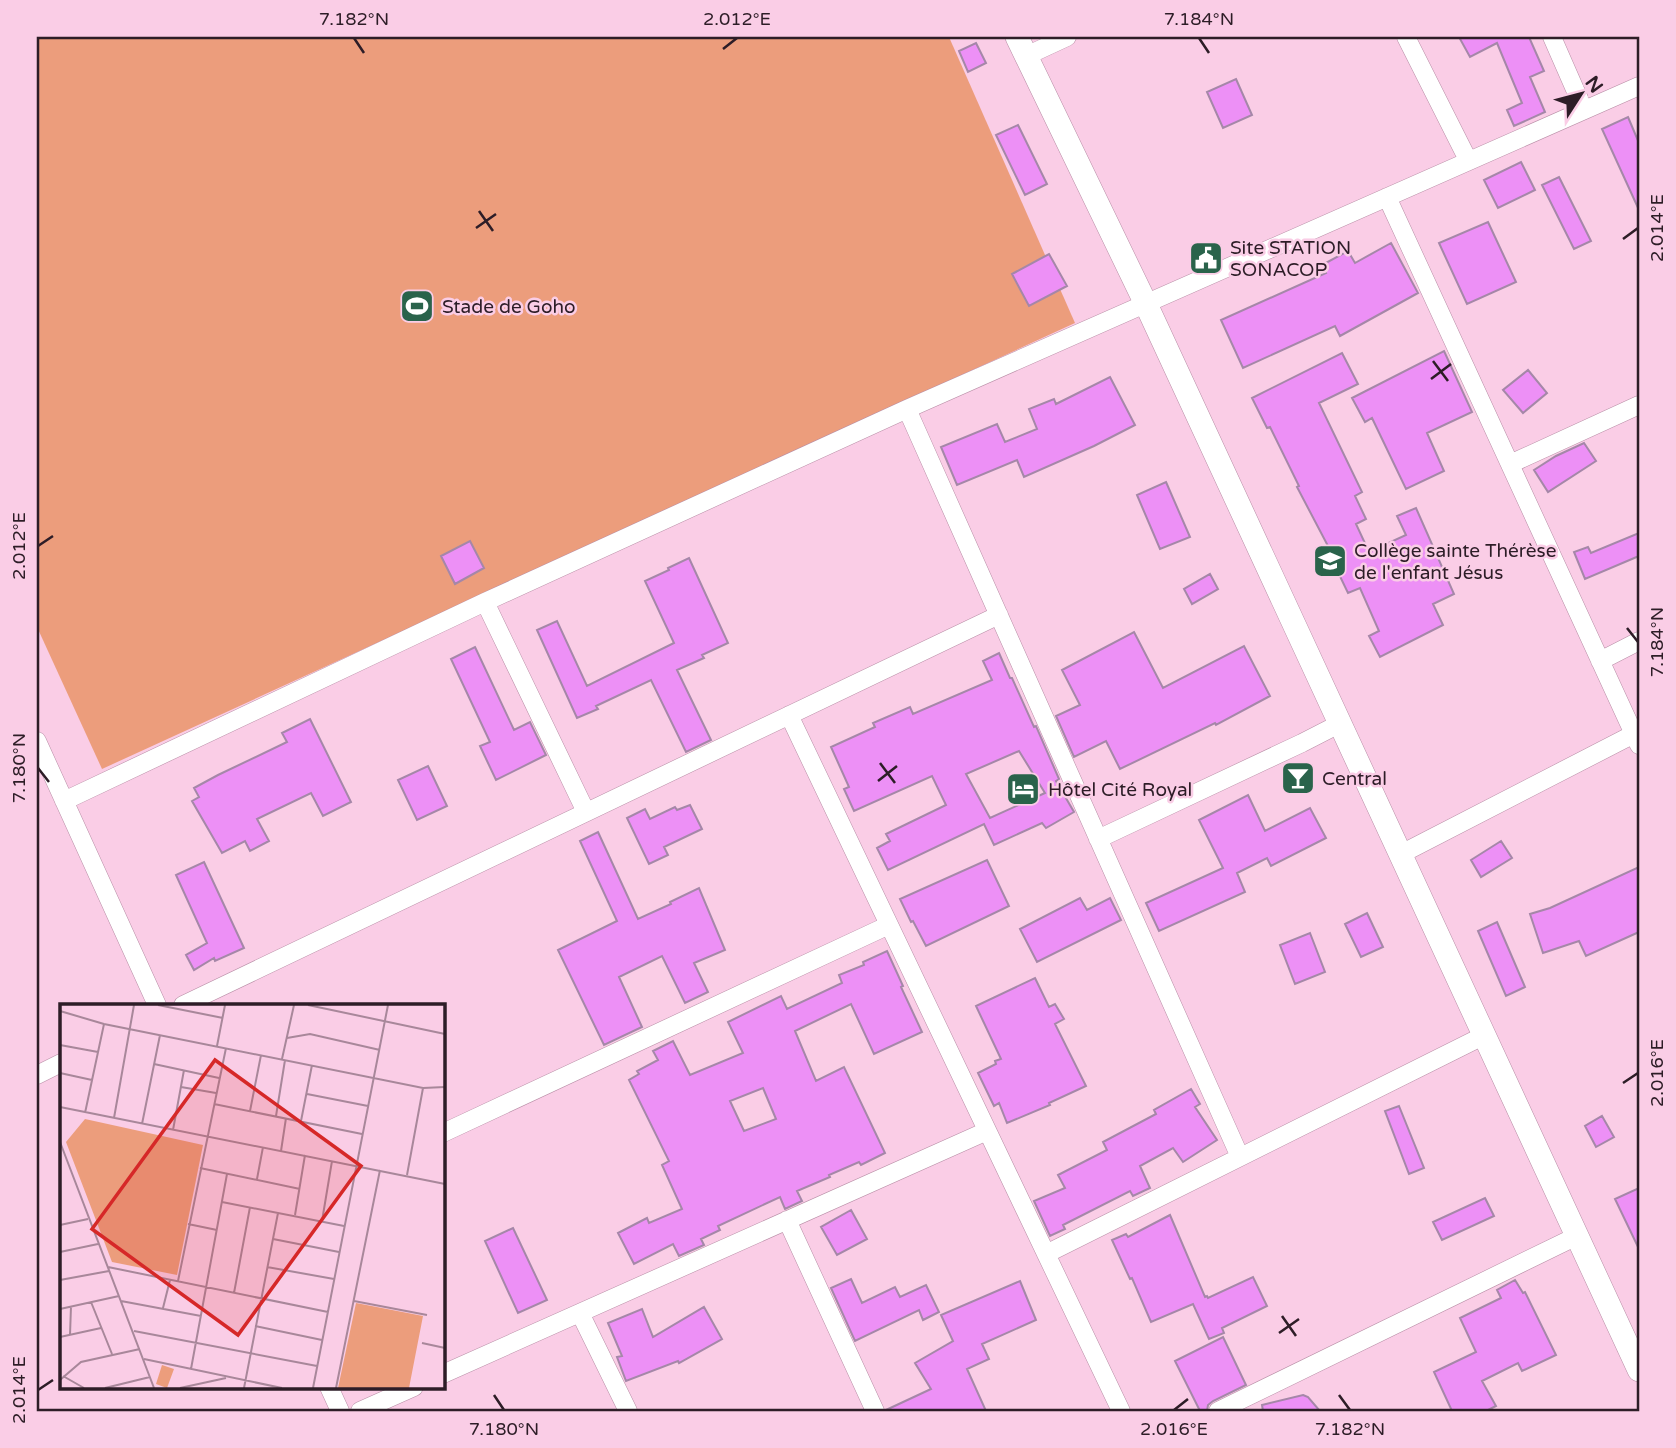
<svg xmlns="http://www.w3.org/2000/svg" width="1676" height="1448" font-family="'Varela Round',sans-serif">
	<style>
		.green { fill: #ec9d7c }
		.building { fill: #ed90f6; stroke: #a587a8; stroke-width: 2; fill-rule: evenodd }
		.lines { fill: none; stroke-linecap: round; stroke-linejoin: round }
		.minor-casing { stroke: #b88ea6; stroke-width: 19 }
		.tertiary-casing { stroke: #b88ea6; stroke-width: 24 }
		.minor { stroke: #fff; stroke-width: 18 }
		.tertiary { stroke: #fff; stroke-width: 23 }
		.ticks { fill: none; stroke: #2d1d27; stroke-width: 2.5 }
		.labels { text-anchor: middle; stroke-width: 5; stroke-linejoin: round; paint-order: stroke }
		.poi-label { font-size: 19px; fill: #2d1d27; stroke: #facde6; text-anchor: start }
		.inset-road { fill: none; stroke: #a8879a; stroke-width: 2 }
		.view { fill: #d62828; fill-opacity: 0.15; stroke: #d62828; stroke-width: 3.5 }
		.inset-edge { fill: none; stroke: #2d1d27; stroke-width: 3.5 }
		.neatline { fill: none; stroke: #2d1d27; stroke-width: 2.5 }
		.ticks-label { font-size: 18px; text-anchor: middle; fill: #2d1d27 }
	</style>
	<rect width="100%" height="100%" fill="#facde6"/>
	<!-- green -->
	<path class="green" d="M39,37H949L1075,323L102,769L37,627V40Z"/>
	<!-- building -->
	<path class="building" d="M1459,37H1529L1544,71L1530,77L1545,112L1514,126L1507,110L1522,103L1497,43L1470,57Z
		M976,43L986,63L968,72L959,51Z
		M1236,79L1252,115L1223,128L1207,92Z
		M1628,117L1639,143V210L1602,129Z
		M1018,125L1047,184L1025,195L996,135Z
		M1521,162L1535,190L1498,208L1484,180Z
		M1559,177L1591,241L1574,249L1542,185Z
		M1488,222L1516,282L1467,304L1439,243Z
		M1391,243L1418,293L1340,336L1335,326L1243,368L1221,320L1326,273L1322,265L1348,251L1355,263Z
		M1049,254L1067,286L1029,306L1012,274Z
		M1444,351L1472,412L1427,433L1444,471L1406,489L1372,418L1365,422L1352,398Z
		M1342,353L1358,384L1319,403L1362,492L1355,496L1366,519L1356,524L1369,552L1406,535L1397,516L1416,508L1454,594L1433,604L1443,625L1380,657L1369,636L1379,631L1360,588L1348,593L1336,568L1339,567L1297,487L1299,486L1270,427L1267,428L1252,398Z
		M1528,370L1547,393L1523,413L1503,390Z
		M1110,377L1135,425L1094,446L1024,477L1017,460L957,485L941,447L997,424L1005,442L1037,429L1029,409L1054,399L1056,404Z
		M1584,443L1596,461L1548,492L1534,470L1556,456Z
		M1166,482L1190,537L1160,549L1137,495Z
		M1639,533V556L1585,579L1574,552L1588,547L1591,553Z
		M470,541L484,568L455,584L441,556Z
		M689,558L728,643L702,655L704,658L677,670L711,740L686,752L651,680L596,706L598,709L577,718L537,630L557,621L587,686L674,643L645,581L669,570L668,568Z
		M1210,574L1218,589L1192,604L1184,589Z
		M1134,632L1163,688L1244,646L1270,696L1216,725L1215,723L1120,769L1106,741L1074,757L1056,716L1080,705L1062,670Z
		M475,647L514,730L530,722L546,755L496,780L480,746L490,742L451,659Z
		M999,653L1010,678H1012L1034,727L1036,726L1059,779L1056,781L1074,812L1046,828L1042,823L994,845L984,824L888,870L877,848L890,841L886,834L946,805L932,776L854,811L844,789L849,787L831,747L875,727L873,723L910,707L913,714L992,680L983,661ZM1019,751L1045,793L990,818L966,774Z
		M310,719L351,802L323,816L311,793L257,819L269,841L250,851L245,841L222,853L192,801L199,797L194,788L218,775L287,742L282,733Z
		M428,766L447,806L417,820L398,780Z
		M1248,795L1265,831L1310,808L1326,838L1271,866L1267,858L1237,873L1245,892L1159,931L1146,903L1223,868L1199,820Z
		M690,805L702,829L664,847L668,855L649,864L627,818L645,809L650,819L675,807L677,810Z
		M598,832L638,919L671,904L670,902L699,888L725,950L694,963L708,992L685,1003L662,956L619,977L642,1027L604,1045L558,950L617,921L580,841Z
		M1501,841L1512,858L1481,877L1471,860Z
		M987,860L1009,906L926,946L913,921L911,922L900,899Z
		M204,862L244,948L215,961L214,958L194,970L186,955L207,943L176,875Z
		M1639,867V932L1586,956L1579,941L1543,953L1530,914L1550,908Z
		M1080,898L1087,910L1110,898L1121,920L1037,962L1020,929Z
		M1367,913L1383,947L1361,957L1345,924Z
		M1497,922L1525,987L1506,996L1478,931Z
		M1310,933L1325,972L1295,984L1280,945Z
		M887,951L903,986L901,987L922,1032L874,1054L851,1004L795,1031L816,1081L844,1067L885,1153L861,1165L859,1162L829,1175L830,1177L797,1191L802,1201L785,1209L780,1197L718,1226L720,1230L701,1239L704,1245L679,1256L673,1244L634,1264L618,1233L647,1218L649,1223L682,1209L662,1165L669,1161L629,1080L639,1074L637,1071L658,1060L653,1051L673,1041L690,1075L743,1053L728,1022L781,996L787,1009L842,983L839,975L864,965L863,962ZM763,1088L776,1119L744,1131L730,1101Z
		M1035,978L1049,1007L1055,1004L1064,1019L1055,1024L1086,1086L1049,1103L1050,1105L1007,1123L999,1103L994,1106L978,1073L996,1064L995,1061L1001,1059L976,1006Z
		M1191,1089L1200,1104L1195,1107L1217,1140L1183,1162L1173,1148L1140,1166L1150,1188L1133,1196L1130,1191L1063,1225L1065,1229L1050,1236L1034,1201L1065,1188L1058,1175L1107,1150L1103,1142L1156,1114L1154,1110Z
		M1399,1106L1424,1168L1409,1174L1385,1111Z
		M1602,1116L1614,1137L1596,1147L1585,1126Z
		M1639,1188V1249L1615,1199Z
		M1485,1198L1494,1216L1442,1240L1433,1222Z
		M851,1210L867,1239L837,1255L821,1227Z
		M1170,1215L1205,1297L1207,1296L1208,1298L1253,1277L1267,1306L1222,1328L1224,1333L1209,1339L1193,1304L1151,1322L1132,1278L1130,1279L1112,1240L1126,1234L1128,1237Z
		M513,1228L547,1300L518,1313L485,1241Z
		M851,1279L862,1303L895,1287L900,1297L926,1285L939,1312L923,1320L919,1310L855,1341L831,1288Z
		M1515,1280L1523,1293L1525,1292L1556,1355L1522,1371L1518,1363L1482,1381L1496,1406L1486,1411H1452L1434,1372L1476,1352L1460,1318L1501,1298L1497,1290Z
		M1020,1281L1036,1320L982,1344L989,1359L967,1369L986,1411H886V1410L931,1389L915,1363L953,1341L941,1315Z
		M704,1307L722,1339L679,1363L678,1361L626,1381L617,1357L622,1356L608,1323L642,1309L653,1337Z
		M1223,1337L1246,1385L1213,1401L1208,1405L1207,1411H1200L1175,1361Z
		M1303,1395L1308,1397L1320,1411H1263L1262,1405Z"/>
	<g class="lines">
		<!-- minor casing -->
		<g class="minor-casing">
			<path id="minor" d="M1406,37L1468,160
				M1552,37L1584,110
				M1026,56L1067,37
				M1387,197L1639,745
				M907,409L1240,1157
				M1510,464L1639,405
				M485,602L586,812
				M1600,661L1639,641
				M789,715L1121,1411
				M37,741L157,1005
				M64,801L485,602L907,409L1639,86
				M1098,839L1302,743L1341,723
				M1401,854L1634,734
				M183,1005L999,615
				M37,1075L61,1063
				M443,1133L889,925
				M787,1220L875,1411
				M1046,1254L1485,1035
				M580,1313L628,1411
				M443,1374L987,1131
				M329,1387L340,1411
				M360,1411L414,1387
				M1218,1411L1577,1236"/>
		</g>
		<!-- tertiary casing -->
		<g class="tertiary-casing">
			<path id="tertiary" d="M1017,37L1145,302L1639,1370"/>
		</g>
		<!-- minor -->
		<use href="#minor" class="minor"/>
		<!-- tertiary -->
		<use href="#tertiary" class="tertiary"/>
	</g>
	<!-- ticks -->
	<path class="ticks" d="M354,38L364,53M1199,38L1209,53M723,49L737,38M479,211L493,231M476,228L496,214M1623,239L1638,228M1433,361L1448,381M1431,379L1451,364M38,546L53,536M1627,628L1638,642M880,763L895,783M38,768L49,782M878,781L897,766M1623,1083L1638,1073M1282,1316L1296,1336M1279,1333L1299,1319M38,1390L53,1380M494,1395L504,1410M1339,1395L1350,1410M1174,1410L1188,1399"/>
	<!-- icons -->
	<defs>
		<g id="civic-square" transform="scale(1.75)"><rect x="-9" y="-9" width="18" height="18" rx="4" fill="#2a634b" stroke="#facde6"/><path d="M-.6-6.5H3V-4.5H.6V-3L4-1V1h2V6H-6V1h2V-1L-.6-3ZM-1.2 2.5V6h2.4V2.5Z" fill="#fff"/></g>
		<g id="stadium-square" transform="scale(1.75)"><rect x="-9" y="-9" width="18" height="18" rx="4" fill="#2a634b" stroke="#facde6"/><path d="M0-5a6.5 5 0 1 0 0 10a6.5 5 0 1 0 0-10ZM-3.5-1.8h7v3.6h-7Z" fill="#fff"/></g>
		<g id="school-square" transform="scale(1.75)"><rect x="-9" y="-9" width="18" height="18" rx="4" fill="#2a634b" stroke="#facde6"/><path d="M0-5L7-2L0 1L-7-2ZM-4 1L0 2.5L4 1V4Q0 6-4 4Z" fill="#fff"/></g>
		<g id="bar-square" transform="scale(1.75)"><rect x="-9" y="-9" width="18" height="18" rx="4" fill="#2a634b" stroke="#facde6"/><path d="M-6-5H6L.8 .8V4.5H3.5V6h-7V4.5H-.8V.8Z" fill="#fff"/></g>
		<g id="hotel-square" transform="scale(1.75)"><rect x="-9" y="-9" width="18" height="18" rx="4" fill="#2a634b" stroke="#facde6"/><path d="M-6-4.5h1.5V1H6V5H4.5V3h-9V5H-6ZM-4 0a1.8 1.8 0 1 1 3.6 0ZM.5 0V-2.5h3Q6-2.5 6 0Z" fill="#fff"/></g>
	</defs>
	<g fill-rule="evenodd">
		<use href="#civic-square" x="1206" y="258"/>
		<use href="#stadium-square" x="417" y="306"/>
		<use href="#school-square" x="1330" y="561"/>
		<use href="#bar-square" x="1298" y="778"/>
		<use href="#hotel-square" x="1023" y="789"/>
	</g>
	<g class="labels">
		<!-- poi labels -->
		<g class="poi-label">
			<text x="1230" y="254">Site STATION<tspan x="1230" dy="22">SONACOP</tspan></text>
			<text x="442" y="313">Stade de Goho</text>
			<text x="1354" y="557">Collège sainte Thérèse<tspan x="1354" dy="22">de l'enfant Jésus</tspan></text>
			<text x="1322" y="785">Central</text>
			<text x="1048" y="796">Hôtel Cité Royal</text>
		</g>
	</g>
	<!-- overview -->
	<g transform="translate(60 1004)">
		<rect width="385" height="385" fill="#facde6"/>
		<path d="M25,115L143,141L117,271L52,258L6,138ZM296,299L363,312L349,384H278ZM102,361L114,365L107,384L96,380Z" fill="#ec9d7c"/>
		<path class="inset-road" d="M98,1L163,14M248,1L385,30M0,7L44,20L363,84L385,83M227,34L250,30L320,46M0,41L38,48M157,42L165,1M222,55L234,1M94,60L159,74M0,69L32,76M121,83L156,89M247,90L308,102M154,100L302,130M0,103L385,180M190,107L201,51M25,109L44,20M216,112L225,56M54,114L74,1M241,117L252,61M82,120L100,31M113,126L124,66M0,138L94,384M221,147L226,114M140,164L240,185M347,171L363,84M197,175L203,143M162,198L284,222M235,211L245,151M262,217L272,157M128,220L157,226M0,221L28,215M213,235L279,248M0,248L38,240M48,263L268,308M207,263L274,275M0,276L49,267M118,277L166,44M174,289L190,203M61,297L141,312M294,297L367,311M31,298L52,350M103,304L110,276M0,305L59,292M195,322L262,336M74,327L257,362M10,331L11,302M0,333L41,324M362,339L385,344M84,355L222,384M131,365L167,170M3,372L24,384M0,376L21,358L80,345M45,384L90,373M120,384L166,374M184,384L218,209M253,384L328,1M276,384L320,166"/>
		<path class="view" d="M155,56L301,162L178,331L32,225Z"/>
		<rect width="385" height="385" class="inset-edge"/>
	</g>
	<!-- border -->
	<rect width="1676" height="1448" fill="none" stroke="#facde6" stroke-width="77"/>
	<!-- north arrow -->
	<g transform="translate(1581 94) rotate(54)" stroke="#facde6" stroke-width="5" paint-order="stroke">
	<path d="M0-5L12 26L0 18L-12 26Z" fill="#2d1d27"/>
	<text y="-10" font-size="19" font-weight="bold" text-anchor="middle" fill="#2d1d27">N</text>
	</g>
	<rect x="38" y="38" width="1600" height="1372" class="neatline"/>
	<g class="ticks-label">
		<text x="354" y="25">7.182°N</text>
		<text x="737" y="25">2.012°E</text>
		<text x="1199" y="25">7.184°N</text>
		<text transform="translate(1657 228) rotate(-90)" y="6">2.014°E</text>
		<text transform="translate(19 546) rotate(-90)" y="6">2.012°E</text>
		<text transform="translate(1657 642) rotate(-90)" y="6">7.184°N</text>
		<text transform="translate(19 768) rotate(-90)" y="6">7.180°N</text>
		<text transform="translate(1657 1073) rotate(-90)" y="6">2.016°E</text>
		<text transform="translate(19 1390) rotate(-90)" y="6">2.014°E</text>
		<text x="504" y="1435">7.180°N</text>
		<text x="1174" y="1435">2.016°E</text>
		<text x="1350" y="1435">7.182°N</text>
	</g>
</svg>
